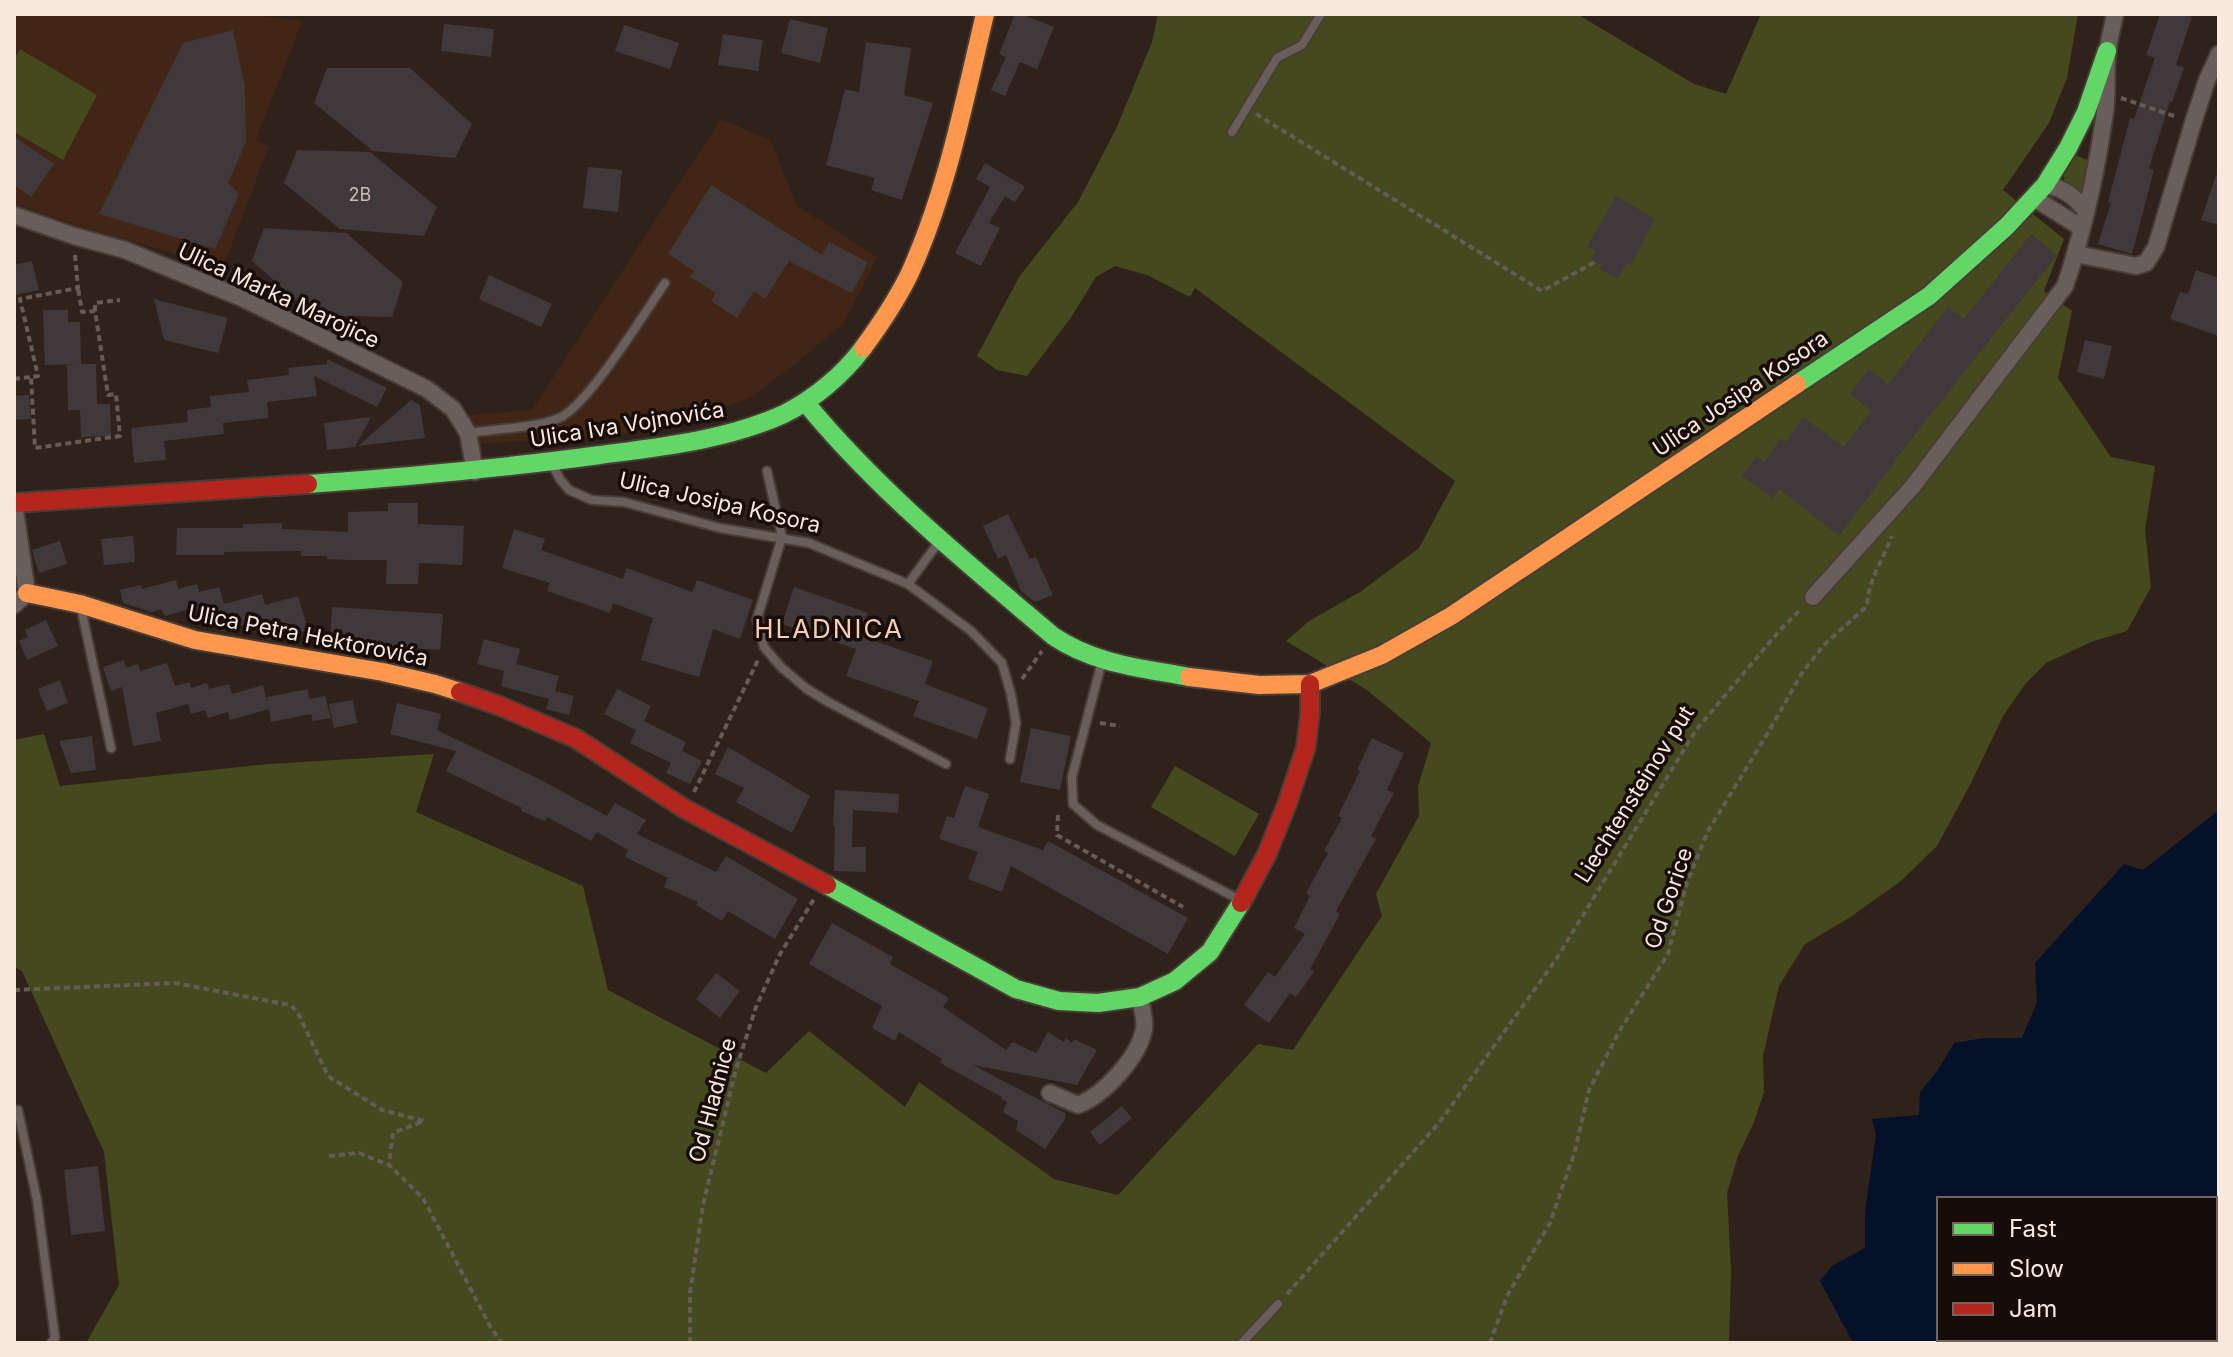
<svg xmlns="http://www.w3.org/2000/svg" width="2233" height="1357" font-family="Inter,sans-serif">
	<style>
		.built { fill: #412515 }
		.green { fill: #444a1d }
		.water { fill: #041128; fill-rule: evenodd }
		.building { fill: #40393b }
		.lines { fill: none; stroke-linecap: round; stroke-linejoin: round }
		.lane-casing { stroke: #473c36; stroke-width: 12 }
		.street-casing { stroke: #473c36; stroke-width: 20 }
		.fast-casing { stroke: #473c36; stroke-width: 22 }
		.slow-casing { stroke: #473c36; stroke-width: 22 }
		.jam-casing { stroke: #473c36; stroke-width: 22 }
		.path { stroke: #665c56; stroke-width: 4; stroke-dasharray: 6 4; stroke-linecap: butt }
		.lane { stroke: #695e59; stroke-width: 8 }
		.street { stroke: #695e59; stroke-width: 16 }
		.fast { stroke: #63d668; stroke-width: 18 }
		.slow { stroke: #ff974d; stroke-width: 18 }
		.jam { stroke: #b3261e; stroke-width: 18 }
		.labels { text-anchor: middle; stroke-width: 7; stroke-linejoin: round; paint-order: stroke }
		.number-label { font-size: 18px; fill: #cbbcb5 }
		.street-label { font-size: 22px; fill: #f9e8de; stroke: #170c07 }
		.quarter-label { font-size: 26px; letter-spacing: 2px; fill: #f8ceb3; stroke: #170c07 }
	</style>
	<rect width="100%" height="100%" fill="#2f221a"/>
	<!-- built -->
	<path class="built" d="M14,14H249L302,21L256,140L269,146L223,268L70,223L14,203Z
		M721,119L770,140L797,206L877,257L844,323L799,361L751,397L695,420L631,433L480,444L467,415L532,410Z"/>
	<!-- green -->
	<path class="green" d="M1158,14H1577L1694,84L1726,94L1761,14H2078L2067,78L2049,123L2003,190L2064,239L2044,291L2072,311L2058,378L2111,457L2155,466L2145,530L2151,587L2127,631L2091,642L2046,663L2026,683L2003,716L1970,785L1937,846L1901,881L1849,918L1805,944L1779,986L1763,1056L1764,1092L1754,1122L1738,1156L1727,1193L1731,1271L1729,1343H86L119,1285L104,1152L22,971L14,967V740L44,734L60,786L269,764L434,754L416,812L583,886L608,990L766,1073L809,1031L905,1107L919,1082L1054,1179L1118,1195L1258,1044L1293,1050L1382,916L1376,894L1419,816L1418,787L1431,743L1367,690L1286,641L1309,621L1360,592L1419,548L1455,481L1195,288L1190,297L1147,275L1115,266L1096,277L1072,316L1027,376L997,370L977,356L1019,277L1078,202L1116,129L1152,42Z
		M20,49L97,95L63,160L14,132V60Z
		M2075,155L2090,161L2084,190L2081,193L2076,191L2064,180V172Z
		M1175,766L1259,814L1235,856L1151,807Z"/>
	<!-- water -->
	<path class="water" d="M2219,810V1343H1853L1820,1281L1832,1266L1865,1248V1211L1876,1135L1872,1119L1919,1115L1920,1092L1938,1070L1954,1043L1984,1038H2022L2037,1002L2035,963L2124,864L2143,870ZM1939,1199H2215V1339H1939Z"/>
	<!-- building -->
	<path class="building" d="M1015,14H1021L1054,27L1037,69L1020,62L1005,96L991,90L1006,57L999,54Z
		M2160,14H2183L2192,17L2176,65L2184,68L2172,102L2170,101L2149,168L2154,170L2132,254L2098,244L2111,203L2108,202L2130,118L2134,119L2155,58L2146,55Z
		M790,19L828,28L820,63L781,53Z
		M444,24L494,29L491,57L441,51Z
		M624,25L679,43L670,69L615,51Z
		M233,30L245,87L246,142L228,183L239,194L215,249L99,214L183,43Z
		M723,34L763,40L758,71L718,65Z
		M866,42L911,48L904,95L933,103L902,200L871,190L875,178L826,165L845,89L859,92Z
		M327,68H410L472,124L455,158L373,151L314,103Z
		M14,136L54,164L31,197L14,185Z
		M297,150L370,152L437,207L424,236L340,229L284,183Z
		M985,163L1025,187L1015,202L1005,196L989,223L1000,228L981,266L955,253L990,187L976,179Z
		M588,167L622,170L618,212L583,208Z
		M2216,175L2219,176V225L2201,220Z
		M711,185L822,255L829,242L868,262L852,293L789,261L765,299L754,291L737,318L711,301L716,293L690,277L694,271L668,254Z
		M1616,196L1655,219L1631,265L1627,263L1617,279L1600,269L1602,265L1591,260L1596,251L1587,247Z
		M264,228L346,233L403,282L392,317L313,315L252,261Z
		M2031,234L2057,255L1895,460L1896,461L1839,536L1779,489L1772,498L1742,476L1757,456L1764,462L1781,438L1786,442L1803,417L1844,447L1871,411L1850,394L1869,369L1888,384L1948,307L1964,319Z
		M32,261L39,290L14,295V265Z
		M2196,270L2219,278V336L2170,319L2180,292L2188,294Z
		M489,275L552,304L541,327L479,299Z
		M154,299L228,318L218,353L164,340Z
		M43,310H68V322H80L81,364H96L97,404H110L111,436L81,437L80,410H68L67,365L77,364L45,365Z
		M2085,340L2112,346L2104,379L2077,372Z
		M327,359L387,388L377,407L314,376L317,396L267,402L268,418L223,423L224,434L164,441L166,460L134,463L131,428L188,422L187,410L211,407L210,396L249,392L247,380L289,375L288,368L327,364Z
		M29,395L31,419L14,420V396Z
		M411,400L420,405L425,438L358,446Z
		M371,417L355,447L327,450L324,423Z
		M388,503H418V524L464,526L462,565L419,563L418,584H386L387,560H348L327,559V556H301V551L224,552V555H176L177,528H243V524L282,523V529L348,532V512L388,511Z
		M1008,514L1030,559L1036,557L1053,595L1035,602L1021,591L1006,555L998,559L983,526Z
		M514,529L545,539L541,550L623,579L627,568L692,592L697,580L753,600L740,639L713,629L699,677L641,660L653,618L613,603L610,613L547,591L550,583L502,568Z
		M133,536L135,562L104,565L101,539Z
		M60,541L67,564L39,573L32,550Z
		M176,580L178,589L197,584L199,592L219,587L224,604L262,594L265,605L298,596L308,630L273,639L268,638L263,620L223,631L220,630L216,615L199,620L196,607L165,616L161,609L152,612L123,603L120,590L140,585L142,589Z
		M794,587L868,613L860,636L933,661L925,684L988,708L977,739L913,716L919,701L846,676L856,649L782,624Z
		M332,607L443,614L440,650L330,642Z
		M46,620L58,646L27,660L19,641L28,637L25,630Z
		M484,639L520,649L516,664L559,676L555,691L574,696L569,715L546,709L549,699L501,686L504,671L477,664Z
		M124,660L126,668L138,664L140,671L167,663L175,686L189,682L191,688L207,683L209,689L229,684L232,694L263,685L268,706L267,697L308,689L309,699L325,696L331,718L313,721L311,714L271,722L269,709L230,720L228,712L208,718L205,710L191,714L188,704L156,713L161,741L133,746L122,687L111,691L103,667Z
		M60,680L68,703L47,711L38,689Z
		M617,689L651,706L644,721L686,742L682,751L702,761L690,784L666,773L671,763L630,743L636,730L604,714Z
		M353,700L357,723L334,728L329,704Z
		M397,703L441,714L437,730L539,779L607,816L615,803L646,820L637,834L716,872L726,856L798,899L775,939L728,911L722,921L696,905L698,902L664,887L668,878L625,857L628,850L597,832L591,841L547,817L545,821L521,811L522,808L446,771L456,751L390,734Z
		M1031,728L1071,736L1060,790L1020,782Z
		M92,736L96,770L71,773L59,741Z
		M1372,738L1404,753L1387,790L1394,793L1371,836L1376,839L1336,911L1340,914L1310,969L1314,972L1296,997L1290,993L1269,1023L1244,1005L1268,972L1275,977L1305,934L1294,928L1310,896L1306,893L1328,853L1324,851L1342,818L1338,816L1360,771L1357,770Z
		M728,747L810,796L792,833L736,802L744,788L715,774Z
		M965,786L989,794L978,827L1043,850L1048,841L1188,918L1168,954L1011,866L1002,892L968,879L978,852L939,839L947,816L954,818Z
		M835,790L899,794L898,813L853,810L852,847H866V872L834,871L835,826H833Z
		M832,923L893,957L890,964L949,998L943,1007L1006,1050L1013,1042L1036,1053L1048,1032L1064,1042L1066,1038L1072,1043L1074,1039L1097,1050L1077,1085L973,1065L1065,1113V1119L1045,1149L1016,1130L1018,1121L1003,1112L1007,1102L1001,1099L1002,1097L947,1067L940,1062L942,1059L899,1032L895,1041L872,1028L882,1006L809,964Z
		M716,973L740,991L720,1018L696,999Z
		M1122,1106L1132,1118L1100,1145L1090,1132Z
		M98,1166L105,1231L71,1235L64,1170Z"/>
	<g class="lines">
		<!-- lane casing -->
		<g class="lane-casing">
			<path id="lane" d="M1232,132L1277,58L1302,45L1321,14
				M468,433C495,429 536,428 559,418C587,407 645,312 665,283
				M552,464L560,479L569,490L592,500L624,502L720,528L809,543L908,584L971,631L1002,663L1011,694L1016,723L1010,759
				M767,471L782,537L757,619L764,647L781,667L807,689L830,703L946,764
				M908,584L938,543
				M81,608L111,748
				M1102,661L1072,777L1073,804L1097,825L1242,901
				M18,1110L37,1200L55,1338L51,1343
				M1242,1343L1278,1304"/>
		</g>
		<!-- street casing -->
		<g class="street-casing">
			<path id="street" d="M2045,185C2064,188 2074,196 2086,211
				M2034,198L2082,228
				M14,215L74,236L125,250L242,298L427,389L453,409L468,433L475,472
				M2076,254L2136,266L2146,263L2156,247L2193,123L2207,80L2219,54
				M1813,597L1913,486L2065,286C2084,230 2097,170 2105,112C2108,91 2105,71 2108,50C2109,38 2113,26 2115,14
				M14,605L27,593L14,503
				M1050,1093L1078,1105C1104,1095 1139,1057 1144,1029C1146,1020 1141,1007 1140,997"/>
		</g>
		<!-- fast casing -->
		<g class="fast-casing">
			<path id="fast" d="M1797,384L1929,296L2007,226L2045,185L2068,148L2086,112L2107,51
				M805,402C877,490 967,563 1053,636C1094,664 1142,668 1189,677
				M308,484C406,477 503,468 600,455C661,447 727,440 784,414C814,399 843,375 863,348
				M827,885L1016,989L1059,1001L1098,1003L1140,997L1175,981L1210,952L1241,903"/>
		</g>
		<!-- slow casing -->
		<g class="slow-casing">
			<path id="slow" d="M863,348C880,325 896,301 909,275C947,192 964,102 985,14
				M27,593L80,604L195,640L383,672L435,684L460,692
				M1189,677L1259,685L1310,684L1382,655L1451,616L1797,384"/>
		</g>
		<!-- jam casing -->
		<g class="jam-casing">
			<path id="jam" d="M14,503L308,484
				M460,692L500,706L575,738L685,809L827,885
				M1241,903L1267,854L1287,804L1306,747L1310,713V684"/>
		</g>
		<!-- path -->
		<path class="path" d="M2121,98L2177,117
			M1256,114L1542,291L1595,262
			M75,255L78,288L20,299L38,376L31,377L35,448L120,436L116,394L108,395L95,311L82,312L78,288
			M95,311V303L120,300
			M14,379L31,377
			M1022,679L1042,651
			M1100,723L1120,726
			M694,792L758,660
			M1058,815L1057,835L1183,907
			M14,990L175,983L290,1005L297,1011L328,1076L382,1110L424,1121L393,1133L389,1165L423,1198L490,1326L502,1343
			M329,1156L359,1153L389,1165
			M1287,1294L1439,1123L1555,961L1696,730L1780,630L1801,609
			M690,1343V1293L703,1205L736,1069L756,1007L780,954L814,899
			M1490,1343L1507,1296L1550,1223L1575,1151L1589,1090L1620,1030L1668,954L1687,882L1708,831L1769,731L1802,673L1824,645L1867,606C1868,581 1883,559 1892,536"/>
		<!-- lane -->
		<use href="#lane" class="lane"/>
		<!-- street -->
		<use href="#street" class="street"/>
		<!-- fast -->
		<use href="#fast" class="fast"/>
		<!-- slow -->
		<use href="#slow" class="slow"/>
		<!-- jam -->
		<use href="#jam" class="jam"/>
	</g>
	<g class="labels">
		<!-- number labels -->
		<g class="number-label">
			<text x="360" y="201">2B</text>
		</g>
		<!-- street labels -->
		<g class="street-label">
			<text transform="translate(279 295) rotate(25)" y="8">Ulica Marka Marojice</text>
			<text transform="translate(1740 393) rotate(-34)" y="8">Ulica Josipa Kosora</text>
			<text transform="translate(627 424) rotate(-9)" y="8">Ulica Iva Vojnovića</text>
			<text transform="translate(720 502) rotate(13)" y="8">Ulica Josipa Kosora</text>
			<text transform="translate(308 635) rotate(11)" y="8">Ulica Petra Hektorovića</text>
			<text transform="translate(1634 794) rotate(-58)" y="8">Liechtensteinov put</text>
			<text transform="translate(1668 898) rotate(-71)" y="8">Od Gorice</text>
			<text transform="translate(712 1100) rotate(-75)" y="8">Od Hladnice</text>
		</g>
		<!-- quarter labels -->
		<g class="quarter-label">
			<text x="829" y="638">HLADNICA</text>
		</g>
	</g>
	<!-- border -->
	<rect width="2233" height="1357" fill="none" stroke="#f9e8de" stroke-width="32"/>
	<!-- legend -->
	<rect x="1937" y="1197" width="280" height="144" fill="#170c07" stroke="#71645d" stroke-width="2"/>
	<rect x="1953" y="1223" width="40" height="12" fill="#63d668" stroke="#71645d" stroke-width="2"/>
	<text x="2009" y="1237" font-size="24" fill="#f9e8de">Fast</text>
	<rect x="1953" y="1263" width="40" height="12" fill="#ff974d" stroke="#71645d" stroke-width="2"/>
	<text x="2009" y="1277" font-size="24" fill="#f9e8de">Slow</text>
	<rect x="1953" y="1303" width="40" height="12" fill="#b3261e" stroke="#71645d" stroke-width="2"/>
	<text x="2009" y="1317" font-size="24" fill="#f9e8de">Jam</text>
</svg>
